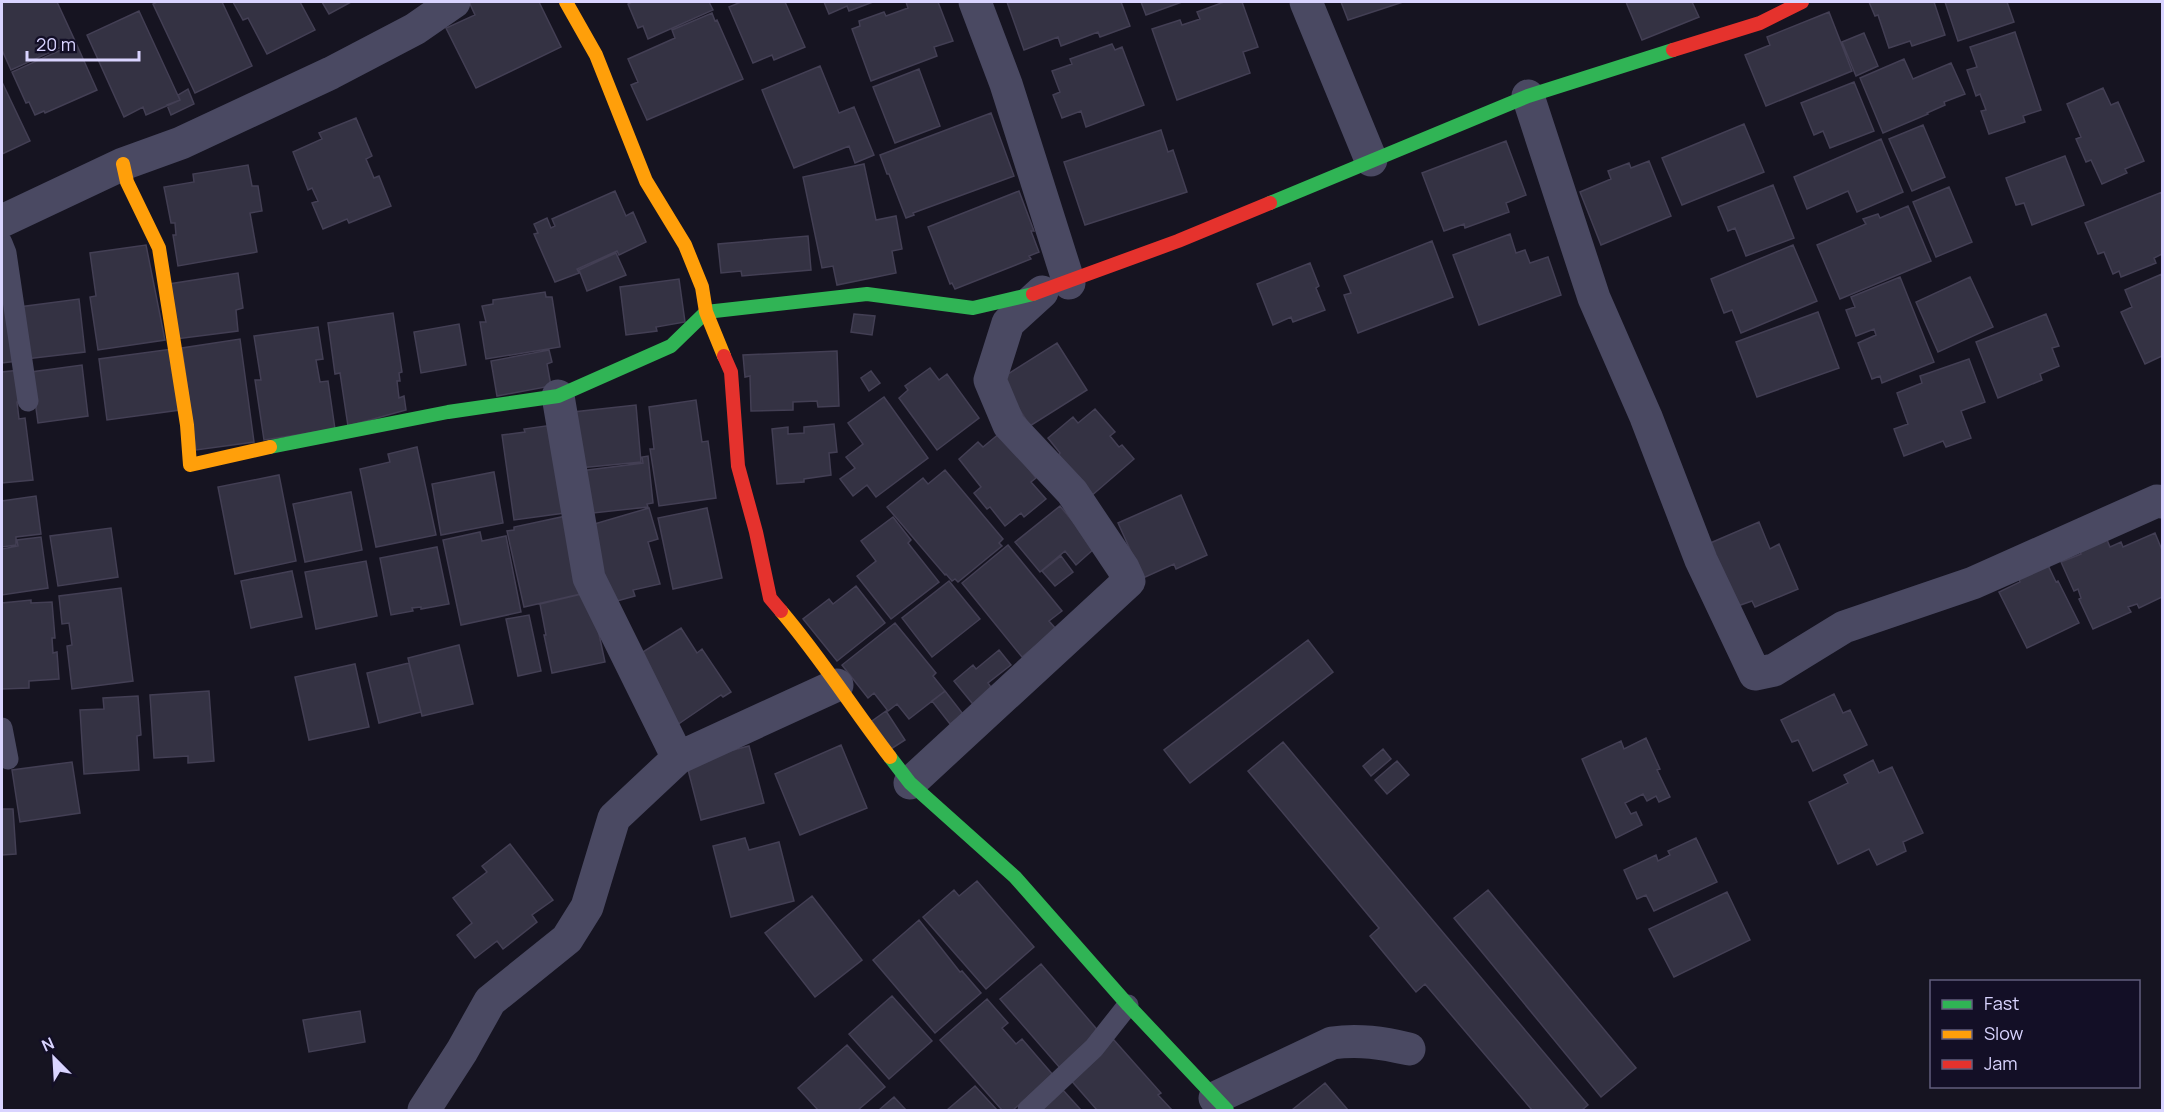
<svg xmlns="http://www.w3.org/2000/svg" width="2164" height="1112" font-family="Manrope,sans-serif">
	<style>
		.building { fill: #343243; stroke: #433f54; stroke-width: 1.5 }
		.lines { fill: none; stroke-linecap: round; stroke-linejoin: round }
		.lane { stroke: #4a4962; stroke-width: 21 }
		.street { stroke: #4a4962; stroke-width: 33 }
		.fast { stroke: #30b455; stroke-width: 14 }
		.slow { stroke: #ff9f0a; stroke-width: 14 }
		.jam { stroke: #e5322d; stroke-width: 14 }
	</style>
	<rect width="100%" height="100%" fill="#161421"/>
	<!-- building -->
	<path class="building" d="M2,2H57L75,41L11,70L2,50Z
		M157,2H222L252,66L195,93L153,4Z
		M233,2H300L315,30L267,54L248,18L243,20Z
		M322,2H351L329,14Z
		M469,2H539L561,47L476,88L446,28L475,15Z
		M632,2H709L713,10L648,39L643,26L638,28L628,4Z
		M741,2H785L805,47L774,60L772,55L753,63L729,7Z
		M824,2H873L849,11L847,6L829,14Z
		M906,2H938L953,41L934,47L937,56L871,81L852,29L860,26L859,21L884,12L886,16L908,8Z
		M1007,2H1121L1130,26L1100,37L1098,32L1061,46L1058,37L1024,50Z
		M1141,2H1182L1146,15Z
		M1224,2H1242L1258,47L1243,52L1250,73L1177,100L1152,29L1180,20L1182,25L1200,19L1197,12Z
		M1341,2H1403L1348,20Z
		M1626,2H1692L1699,17L1642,40Z
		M1869,2H1934L1945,35L1912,46L1910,41L1889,48L1878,15L1875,16Z
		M1945,2H2007L2014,22L1958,41Z
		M139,11L180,100L146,115L143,107L124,117L87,35Z
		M1829,12L1852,71L1766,106L1745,55L1770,45L1767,37Z
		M712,13L715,21L717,20L743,79L647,120L631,85L638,82L628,59L675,38L672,30Z
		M2015,32L2041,110L2023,116L2025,122L1989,134L1981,111L1986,110L1980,94L1976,96L1967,70L1977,67L1970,47Z
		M1864,33L1878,66L1856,76L1842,42Z
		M76,43L97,90L45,113L44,111L35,115L29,102L26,103L12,72Z
		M1112,44L1115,50L1122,47L1144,105L1086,127L1081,111L1062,118L1053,95L1060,92L1052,71L1072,64L1070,59Z
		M1904,59L1913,79L1951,63L1965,94L1944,102L1945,105L1927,113L1928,114L1883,133L1860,78Z
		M820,66L839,113L854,107L874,155L855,163L849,146L794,168L762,90Z
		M919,69L940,126L895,143L873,87Z
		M2,82L30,141L2,154Z
		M1854,82L1874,131L1830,148L1823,131L1814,135L1801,103Z
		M2103,88L2111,105L2118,102L2144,161L2125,169L2127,173L2102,184L2091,160L2086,162L2076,139L2081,137L2067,104Z
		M188,89L194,104L171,115L167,105L180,100L178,95Z
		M991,113L1014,176L913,213L914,215L906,218L889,174H887L880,155Z
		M356,118L372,156L366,159L374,178L379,176L391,206L349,223L347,219L323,229L312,203L318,201L312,188L308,190L293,152L322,139L319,133Z
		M1744,124L1764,172L1682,205L1662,158Z
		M1923,125L1945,177L1912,191L1889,139Z
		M1161,130L1168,152L1173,150L1187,192L1085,225L1064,162Z
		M1881,139L1903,192L1857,212L1848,191L1807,209L1794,177Z
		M1506,141L1526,195L1506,203L1509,212L1465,228L1464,224L1444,231L1422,173Z
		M2065,156L2084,205L2032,225L2024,203L2016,205L2006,178Z
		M1649,161L1671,216L1601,245L1580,192L1611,179L1608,171L1629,163L1631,168Z
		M864,164L876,220L896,216L902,249L892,251L896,273L837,285L833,266L822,268L803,177Z
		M248,165L252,186H258L262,211L250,213L257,252L178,266L173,235H176L175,223H171L164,187L194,182L193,174Z
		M1773,185L1794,238L1746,256L1735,228L1728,231L1718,207Z
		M1949,187L1972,242L1936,257L1913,202Z
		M615,191L626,216L633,212L646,242L619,255L617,251L577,269L579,273L555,282L534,234L538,233L534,224L547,218L551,228L555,226L552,219Z
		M1019,191L1034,231H1031L1039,252L1029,256L1031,259L955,289L952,283L950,284L928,227Z
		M2162,192V254L2154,258L2156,263L2121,277L2119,271L2113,274L2104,252L2098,254L2085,223Z
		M1908,206L1931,261L1840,299L1817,245L1866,224L1863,219L1878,214L1880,218Z
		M1510,234L1516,253L1525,250L1530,263L1548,257L1561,295L1479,325L1453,255Z
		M808,236L811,270L742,276L741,271L721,273L718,244Z
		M1432,241L1453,297L1358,333L1344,295L1351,293L1344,276Z
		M146,245L165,340L98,350L90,297L96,296L90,253Z
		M1793,245L1817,301L1741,333L1732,310L1724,313L1711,279Z
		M616,253L626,275L587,291L579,270Z
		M1310,263L1319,286L1316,288L1325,310L1293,322L1291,317L1273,325L1257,284Z
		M2,269L18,361L2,363Z
		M238,273L243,308L236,310L238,331L176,339L169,284Z
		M2162,274V356L2145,364L2121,312L2132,307L2125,290Z
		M1900,277L1934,362L1882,383L1880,376L1872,379L1858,343L1876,335L1874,329L1856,336L1846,310L1855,307L1851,297Z
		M1970,277L1993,327L1938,352L1916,302Z
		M679,279L685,322L656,327L657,331L626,335L620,287Z
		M545,292L546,297H552L560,347L486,359L480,322H486L482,306L493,304V300Z
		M79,299L85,352L26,359L19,307Z
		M1818,312L1839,368L1757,397L1736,342Z
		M393,313L402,372L399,373L400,381H397L399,398L404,396L406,410L348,426L340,373L335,374L328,323Z
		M854,314L875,316L872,335L851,332Z
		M2046,314L2059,346L2052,348L2059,366L2040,374L2042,380L1998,398L1976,342Z
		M459,324L466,365L421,373L414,332Z
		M318,327L323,359L316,360L320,382L328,381L335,429L264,440L255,380H261L254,336Z
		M240,339L254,442L196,450L182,348Z
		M1057,343L1087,390L1030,426L1000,379Z
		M172,349L180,410L107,420L99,359Z
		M549,350L552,362L547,364L551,386L497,396L491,361Z
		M837,351L839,406L818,407L817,401L793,402V410L751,411L750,376L745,377L743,355Z
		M1969,359L1985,402L1961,411L1971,438L1946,447L1943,441L1904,456L1894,429L1908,424L1897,393L1922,383L1920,376Z
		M82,365L88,416L38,423L31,372Z
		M930,368L939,380L947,374L979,418L937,450L899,398L908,390L905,386Z
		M20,370L23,401L17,402L19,419L25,418L33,480L2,483V372Z
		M871,371L880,383L869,391L861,378Z
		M884,397L928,458L876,497L867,485L853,496L840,479L855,468L846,457L863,444L848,423Z
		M696,400L702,442L708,441L716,498L659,506L650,449H654L649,407Z
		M636,405L641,462L579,468L573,412Z
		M1095,409L1115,432L1110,436L1119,447L1122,445L1134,459L1090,497L1057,457L1060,453L1048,438L1073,417L1078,423Z
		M560,424L572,512L514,520L502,435L525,432L524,429Z
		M834,424L837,452L829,453L831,475L804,479V482L777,484L772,429L788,427V434L804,433V427Z
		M1000,433L1036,478L1031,482L1046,499L1024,517L1021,513L1005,526L990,507L987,509L974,493L981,487L959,459L978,442L983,447Z
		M417,447L436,535L376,547L360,469L390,462L388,454Z
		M648,456L653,503L647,504L648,507L584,514L580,471L643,463L642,457Z
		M945,470L1003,539L999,543L1002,546L958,582L955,579L952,581L946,574L945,575L887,507L923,478L928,484Z
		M494,472L503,523L441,535L432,484Z
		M279,475L296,561L235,574L218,487Z
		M351,492L362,550L305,562L293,504Z
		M1181,495L1207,555L1176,569L1174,564L1143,578L1118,523Z
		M36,496L41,534L16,537V545L2,547V501Z
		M1060,506L1095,548L1076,565L1065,551L1040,572L1015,542Z
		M649,508L658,539L648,542L660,584L633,590L635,596L606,604L584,527Z
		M707,508L722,578L673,589L658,518Z
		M566,516L585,593L524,607L507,531L514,530V527Z
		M893,517L911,540L908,543L939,582L891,619L857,576L876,561L861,541Z
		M1759,522L1770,549L1779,544L1798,589L1755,607L1752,601L1735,607L1708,544Z
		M111,528L118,577L58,586L50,536Z
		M480,532L482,541L506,536L521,612L461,625L443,540Z
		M2155,533L2162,550V597L2139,608L2137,604L2128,607L2131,612L2093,629L2079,599L2081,598L2078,589L2074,591L2061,562L2081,554L2078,547L2105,535L2110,547L2121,542L2123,547Z
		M41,537L48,588L2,595V549L18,546L17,540Z
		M1008,545L1062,611L1049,621L1056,629L1022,657L962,583Z
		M437,547L449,604L421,609V607L412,608L413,611L391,615L380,558Z
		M1061,556L1073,572L1055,586L1042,571Z
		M366,561L377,616L316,629L305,572Z
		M2046,561L2056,582L2058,581L2079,623L2027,648L1999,592L2020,582L2017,575Z
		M292,571L302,617L251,628L241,581Z
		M949,581L980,619L932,657L902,618Z
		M856,586L885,623L837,661L803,619L829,599L833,604Z
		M121,588L133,681L72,689L67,646L72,645L69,623L62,624L59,596Z
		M590,592L605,662L552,673L544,635H546L540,604Z
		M31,600V603L52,602L55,638H52L53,653L57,652L59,679L29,681V688L2,689V603Z
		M529,615L541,671L518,676L506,619Z
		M895,623L936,673L933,676L945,691L909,719L897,704L888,711L874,693L868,698L842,665Z
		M681,628L697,653L702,649L731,692L723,697L721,695L677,725L638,655Z
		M1308,640L1333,672L1190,783L1164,750Z
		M459,645L473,704L422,716L408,658Z
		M999,650L1011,665L988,683L995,693L976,708L954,681L973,665L976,669Z
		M409,663L421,712L379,723L367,673Z
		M355,664L369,727L309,740L295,677Z
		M209,691L214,761L188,763V756L154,758L150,695Z
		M945,691L963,714L950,724L932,701Z
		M1834,694L1843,713L1850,710L1867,745L1813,771L1798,740L1792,742L1781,720Z
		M138,696L141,735L137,736L139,770L84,774L80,710L104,709L103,698Z
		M886,711L905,740L891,749L872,721Z
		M1646,738L1660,769L1657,770L1670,797L1659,802L1656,796L1647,801L1643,794L1625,803L1631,814L1636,812L1642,825L1616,838L1582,759L1621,741L1624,749Z
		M1283,742L1588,1105L1582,1110H1532L1425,984L1416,992L1370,936L1379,928L1248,771Z
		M841,745L867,808L800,835L775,774Z
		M749,746L764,803L701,820L686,762Z
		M1383,749L1391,759L1371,776L1363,766Z
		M1873,760L1879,773L1892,767L1923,833L1903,842L1906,851L1877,865L1869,849L1838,864L1809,802L1848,783L1844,775Z
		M1397,761L1409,775L1387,794L1375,780Z
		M72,762L80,813L20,822L12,770Z
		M2,809H13L16,854L2,855Z
		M745,838L749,850L779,842L794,901L731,917L713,846Z
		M1696,838L1717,882L1654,911L1646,895L1637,899L1624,870L1656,855L1658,861L1670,855L1668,851Z
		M510,844L553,900L532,915L537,922L503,949L497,941L475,958L457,935L472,923L453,898L487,872L482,866Z
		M977,881L1034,947L986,989L923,917L954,890L959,896Z
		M1488,890L1636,1068L1601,1097L1454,918Z
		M1727,892L1750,940L1674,977L1649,929Z
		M812,896L862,960L815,997L765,933Z
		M919,920L960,972L962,971L981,993L935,1033L873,960Z
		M1041,964L1100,1033L1060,1068L1000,999Z
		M892,996L932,1041L889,1079L849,1034Z
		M987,999L1008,1023L1002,1028L1016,1044L1022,1039L1053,1075L1013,1110H1002L940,1040Z
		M360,1011L365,1042L309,1052L303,1020Z
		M1113,1039L1161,1093L1158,1095L1172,1110H1097L1069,1078Z
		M847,1045L885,1087L858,1110H818L798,1088Z
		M1325,1083L1348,1110H1292Z
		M975,1086L997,1110H947Z
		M1062,1089L1081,1110H1037Z
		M894,1097L906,1110H879Z"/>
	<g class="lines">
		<!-- lane -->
		<path class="lane" d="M2,243L6,253L28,401
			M2,728L8,759
			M1028,1110L1094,1048L1128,1005"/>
		<!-- street -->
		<path class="street" d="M975,2L1006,84L1069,283
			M1306,2L1371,160
			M1528,96L1594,298L1646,417L1701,560L1755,674L1774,670L1844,627L1973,583L2157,501L2162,502
			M2,221L123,164L181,143L331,73L415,29L454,2
			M558,396L589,578L678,758
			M910,783L1129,581L1123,568L1072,492L1009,425L990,380L1008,323L1042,292
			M1215,1098L1332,1043C1359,1039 1383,1043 1409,1049
			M424,1110L462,1051L490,1001L567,939L587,907L614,818L678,758L837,685"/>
		<!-- fast -->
		<path class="fast" d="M1270,203L1528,96L1673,50
			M270,447L448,412L558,396L671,346L706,312L867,294L973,308L1033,294
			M890,757L910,783L1015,877L1128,1005L1227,1110"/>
		<!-- slow -->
		<path class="slow" d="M566,2L596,55L646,181L685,245L702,287L706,312L724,356
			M123,164L127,182L159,248L187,425L190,465L270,447
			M781,611C821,658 853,709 890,757"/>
		<!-- jam -->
		<path class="jam" d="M1673,50L1760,23L1802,2
			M1033,294L1178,241L1270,203
			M724,356L731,372L738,466L756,532L770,598L781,611"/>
	</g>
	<!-- border -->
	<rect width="2164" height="1112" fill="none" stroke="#d9d4ff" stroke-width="6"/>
	<!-- legend -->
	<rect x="1930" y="980" width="210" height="108" fill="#130f26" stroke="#625e7d" stroke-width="1.5"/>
	<rect x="1942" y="1000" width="30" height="9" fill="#30b455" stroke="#625e7d" stroke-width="1.5"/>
	<text x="1984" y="1010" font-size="18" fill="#d9d4ff">Fast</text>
	<rect x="1942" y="1030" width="30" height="9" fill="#ff9f0a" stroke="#625e7d" stroke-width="1.5"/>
	<text x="1984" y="1040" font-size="18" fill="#d9d4ff">Slow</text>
	<rect x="1942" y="1060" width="30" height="9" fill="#e5322d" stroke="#625e7d" stroke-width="1.5"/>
	<text x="1984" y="1070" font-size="18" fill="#d9d4ff">Jam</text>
	<!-- north arrow -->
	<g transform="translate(54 1058) rotate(336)" stroke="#130f26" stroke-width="4.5" paint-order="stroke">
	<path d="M0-4.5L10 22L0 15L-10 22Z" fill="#d9d4ff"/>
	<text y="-9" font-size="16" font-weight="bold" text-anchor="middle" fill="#d9d4ff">N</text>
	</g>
	<!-- scale -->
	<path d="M27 51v9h112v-9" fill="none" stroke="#d9d4ff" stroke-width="3"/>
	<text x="36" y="51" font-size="18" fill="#d9d4ff" stroke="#130f26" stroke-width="4.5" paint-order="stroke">20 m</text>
</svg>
